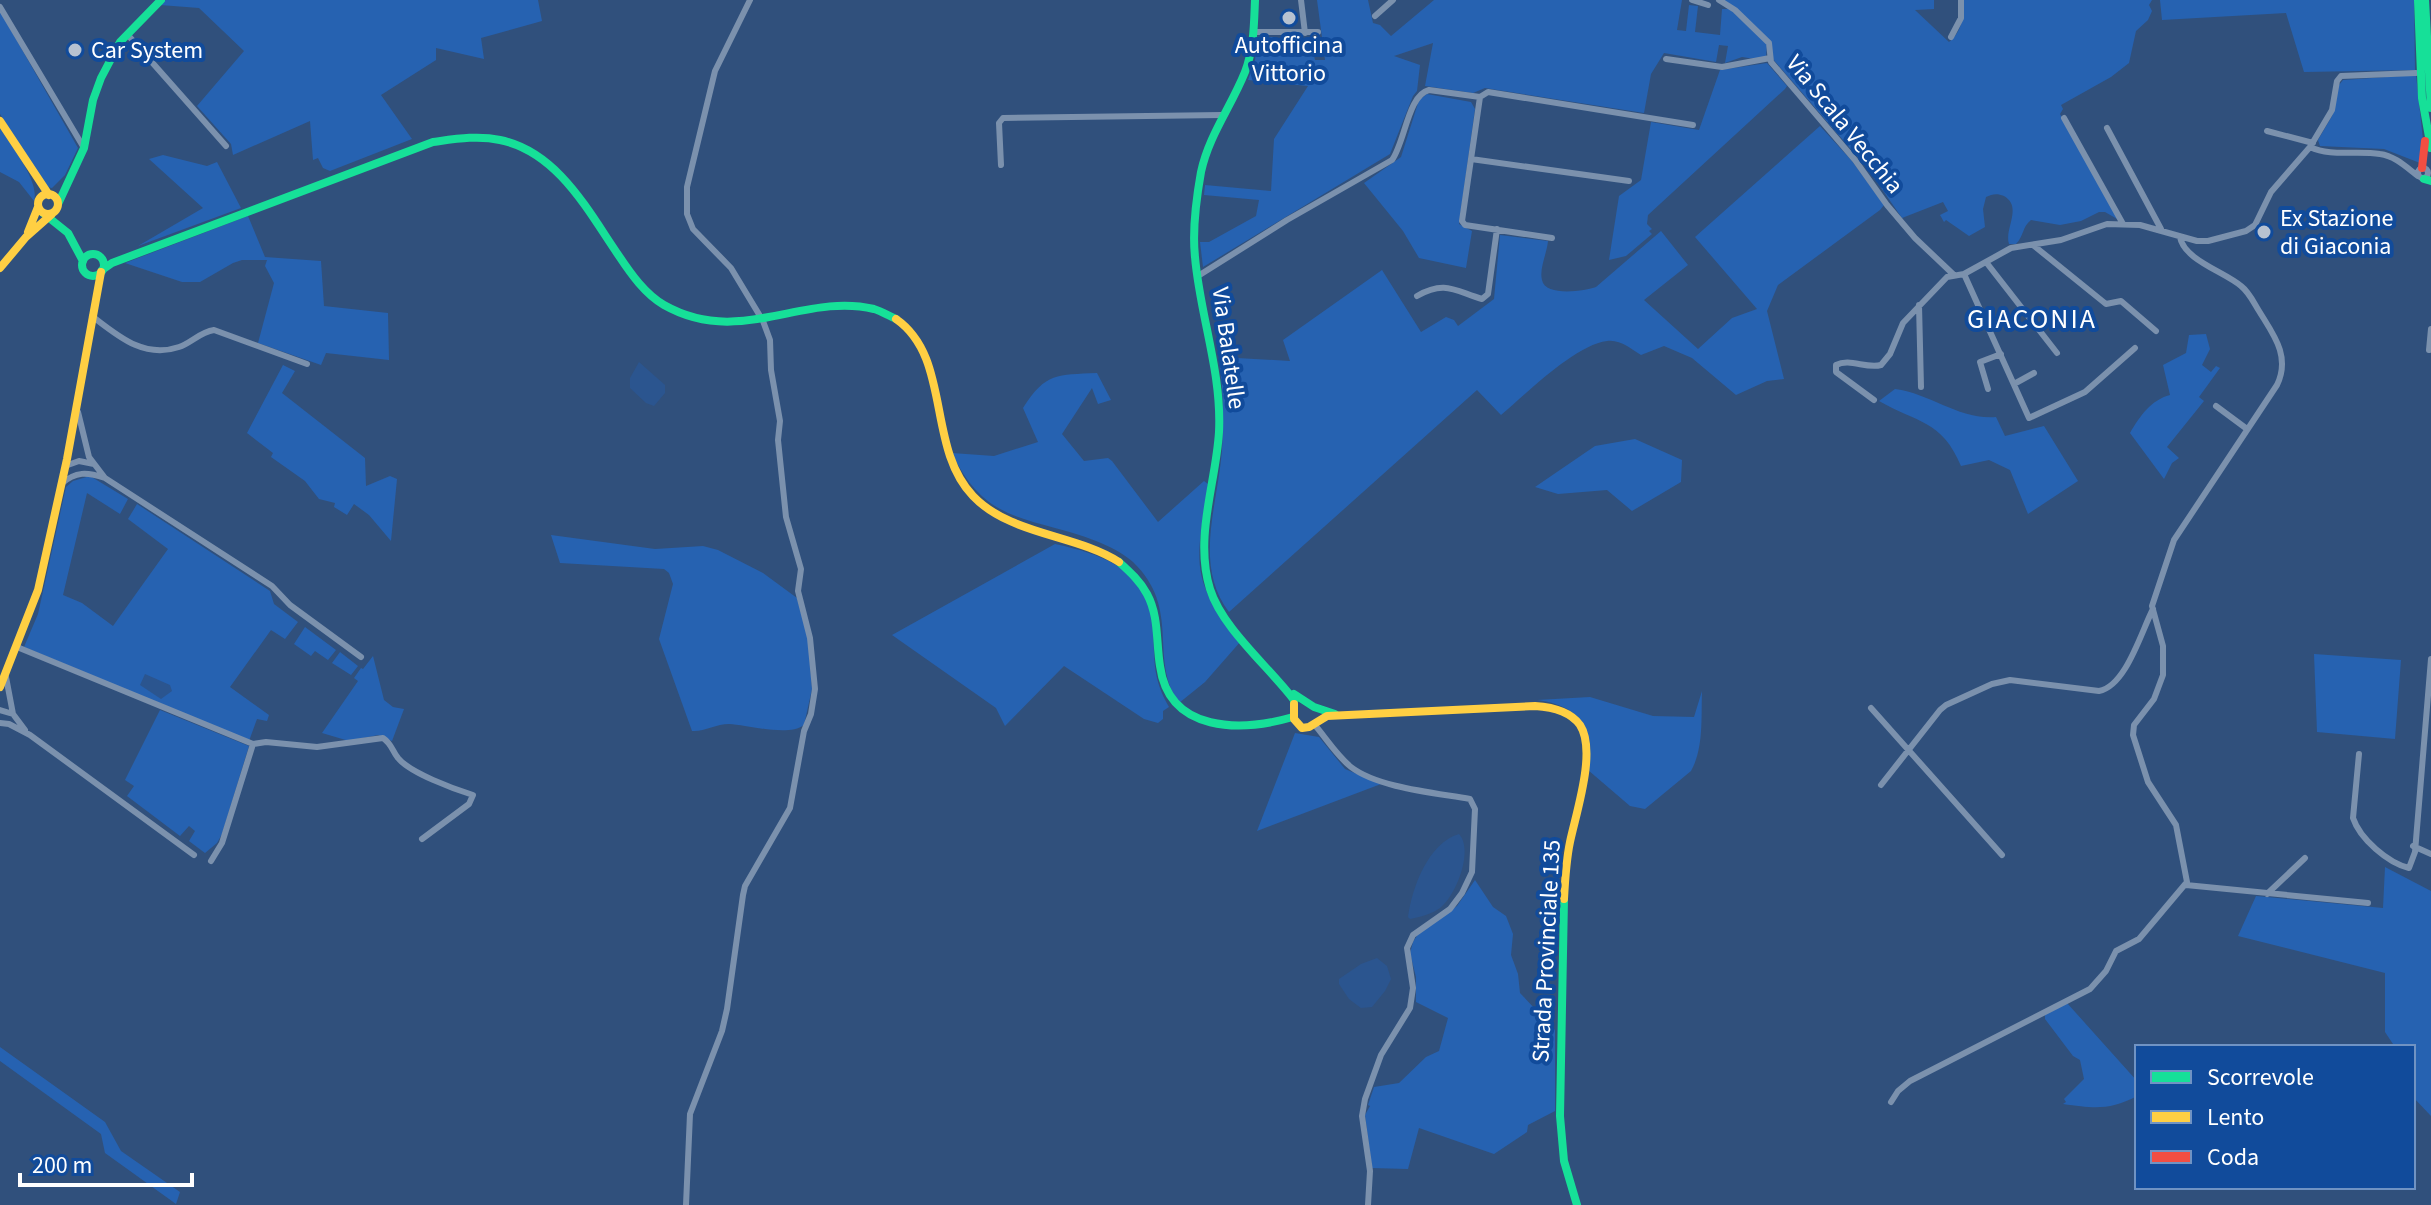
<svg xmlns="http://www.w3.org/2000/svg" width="2431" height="1205" font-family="'Source Sans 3',sans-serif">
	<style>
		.green { fill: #2662b1 }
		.water { fill: #2b558f }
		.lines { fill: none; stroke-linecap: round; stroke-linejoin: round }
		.street { stroke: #7b91ad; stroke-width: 6 }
		.fast { stroke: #16e098; stroke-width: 8 }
		.slow { stroke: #ffcf43; stroke-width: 8 }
		.jam { stroke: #f24e42; stroke-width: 8 }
		.poi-dot { fill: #b7c2d1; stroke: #114b9b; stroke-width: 3 }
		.labels { text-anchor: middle; stroke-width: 8; stroke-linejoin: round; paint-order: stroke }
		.poi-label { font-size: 24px; fill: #fff; stroke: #114b9b; text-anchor: start }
		.street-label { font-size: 24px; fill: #fff; stroke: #114b9b }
		.quarter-label { font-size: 28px; letter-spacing: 2px; fill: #fff; stroke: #114b9b }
	</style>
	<rect width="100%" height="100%" fill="#30507c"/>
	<!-- green -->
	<path class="green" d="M166,0H538L542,21L481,38L484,59L436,48V60L381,95L412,139L330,171L323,168L318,158L313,160L310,121L233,155L231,144L197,106L244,51L199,8L160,5Z
		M1317,0H1368L1373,23L1380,25L1391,36L1434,0H1682L1677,30L1686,31L1689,5L1698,6L1695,32L1720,35L1722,9H1730L1767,44L1766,57L1755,59L1742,57L1725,63L1728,46L1719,45L1716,62L1664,53L1651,74L1644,113L1485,88L1473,93L1425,86L1433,43L1394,56L1420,65L1417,91L1413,96L1390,154L1203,267L1200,242H1209L1256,216L1259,200L1204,195L1205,185L1271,191L1274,139L1308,86L1248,80L1255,60L1257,38L1273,37V55L1314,56L1315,60H1325Z
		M1724,0H1934V9L1915,10L1949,42C1963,31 1963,16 1964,0H2152L2149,5L2152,11L2148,20L2136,31L2129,63L2111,77L2061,105L2063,109L2060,114L2119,220L2105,212H2099L2081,221L2060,225L2031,220C2022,227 2024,236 2016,244H2009C2004,229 2023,207 2004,196C1997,193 1992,194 1986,197L1983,209L1985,227L1969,236L1946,220L1944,222L1940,215L1948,211L1943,202L1902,218L1868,169L1772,58V43Z
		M2160,0H2414L2415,70L2304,72L2286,13L2162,20Z
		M0,11L78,148L65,175L52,188L47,187L35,169L0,114Z
		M1767,63L1787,86L1785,89L1648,215L1647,224L1652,229L1649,231L1652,234L1626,256L1609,260L1619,196L1641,180L1651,122L1699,130L1720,70Z
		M2416,75L2424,149L2420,163L2384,149L2320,146L2318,140L2332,116L2339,85L2343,80Z
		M1427,94L1471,102L1475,109L1459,224L1472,231L1466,268L1419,258L1403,231L1364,183L1401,157L1419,100Z
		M1820,126L1852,161L1884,205L1880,210L1778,285L1767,311L1784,379L1767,381L1736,395L1692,358L1664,346L1641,355C1631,349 1620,339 1607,341C1575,345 1527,393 1501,415L1477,390L1229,612C1193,564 1218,505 1222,450C1224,418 1223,388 1219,357L1290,361L1283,340L1382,270L1421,332L1446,317L1454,320L1458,326L1494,299L1500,235L1548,241C1547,253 1539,269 1542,280C1545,297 1585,291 1596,287L1661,231L1688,265L1644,300L1698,349L1732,318L1757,309L1695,237Z
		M0,128C11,146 40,181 34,201L19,182L0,172Z
		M163,155L207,166L217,162L241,208L138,246L203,208L149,159Z
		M248,216L265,257L321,261L324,306L388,313L389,360L326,353L321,365L258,343L274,283L265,266L267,260H242L233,263L200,282H182L125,263Z
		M2206,334L2210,349L2202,365L2211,372L2216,366L2220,368L2199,397L2204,401L2167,447L2179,458L2172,463L2164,479L2130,433C2140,416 2151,400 2170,395L2163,365L2186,353L2189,335Z
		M283,365L295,371L282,393L365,458L366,486L390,476L397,479L391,541L369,515L354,504L347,515L334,507L335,503L319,499L305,481L271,457L273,453L247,433Z
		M1097,373L1111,400L1098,404L1092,388L1062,434L1084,461L1108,458L1112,461L1158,522L1204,481L1208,484C1197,561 1187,579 1241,641L1205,682L1179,703C1148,658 1182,609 1133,562C1123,553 1109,546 1096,541C1032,516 986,526 952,453L994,456L1038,442L1023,408C1046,372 1057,375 1097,373Z
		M1895,389C1932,394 1959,420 1996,417L2005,436L2044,426L2078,481L2028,514L2010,470L1989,460L1961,466C1942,420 1917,423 1879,401Z
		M1635,439L1682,460L1681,482L1632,511L1607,490L1558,494L1535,487L1595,446Z
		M90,476L128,499L120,514L87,493L63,595L82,603L113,626L168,549L128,519L137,504L270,591L274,604L298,622L285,639L271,630L230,687L269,715L267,721L257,719L249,741L24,647L38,614L66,487L73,481Z
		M551,535L655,549L703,546L718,550L763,573L797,598L808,638L812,689L804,725C788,737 749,725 729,724C716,724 704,732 692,731L659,639L673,584L669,573L664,569L560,563Z
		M1055,544C1105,555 1149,570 1153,629C1155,662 1152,677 1169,707L1163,711V719L1158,723L1144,719L1064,666L1005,726L996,708L892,635Z
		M305,627L336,650L328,660L315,651L311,656L294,644Z
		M340,652L358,666L351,675L332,663Z
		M2314,654L2401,660L2395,739L2317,732Z
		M373,656L384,700L393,707L404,709L392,741L378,735L349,741L322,733L358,681L354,678L361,668L363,669Z
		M1702,691C1701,717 1704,748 1691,771L1645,809L1630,806L1588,770C1588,761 1591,751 1590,743C1586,714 1562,703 1537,700L1590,697L1653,716L1694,717Z
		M160,710L249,746L222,834L217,843L205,853L189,841L195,831L189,826L180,836L127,796L134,786L125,780Z
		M1295,733L1319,737L1345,769L1381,784L1257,831Z
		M2385,867L2431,891V1116L2413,1097V1047H2395L2385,1032V973L2238,936L2256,896L2383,908Z
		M1475,880L1493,907L1506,916L1513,934L1511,955L1518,974L1520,993L1555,1030V1111L1528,1125L1527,1132L1494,1154L1419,1128L1408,1169L1372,1168L1365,1115L1370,1106L1368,1105L1374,1087L1399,1083L1426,1057L1439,1051L1448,1018L1416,1002V977L1410,953L1413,942L1418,934L1457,906Z
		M2067,1003L2137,1081V1096C2109,1111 2093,1108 2063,1104L2066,1102L2064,1099L2084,1079L2080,1060L2073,1056L2045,1019V1014Z
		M0,1047L105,1122L121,1151L180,1192L176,1204L105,1153L101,1134L0,1061Z"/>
	<!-- water -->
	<path class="water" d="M639,362L665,385V393L654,406L646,403L630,388V378Z
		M145,674L170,685L172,691L161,699L140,685Z
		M1459,834C1474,850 1456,896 1440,908C1432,914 1420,917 1410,919L1408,917C1412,888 1428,843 1459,834Z
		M1377,958L1387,966L1391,979L1385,991L1372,1007L1361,1008L1349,999L1339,984V979L1361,964Z"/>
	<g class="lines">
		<!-- street -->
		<path class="street" d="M1301,0L1305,33
			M1692,0L1708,5
			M1719,0L1735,10L1769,43L1771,62L1855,160L1887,205L1915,238L1954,275
			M0,7L84,148
			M1375,16L1393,0
			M1253,32H1318
			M127,34L226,146
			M1951,37L1961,18V0
			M1666,59L1722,67L1770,58
			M1480,97L1462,221L1465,225L1552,238
			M1480,97L1488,92L1693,125
			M2064,118L2123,224
			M2107,128L2161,229
			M2267,131L2313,143
			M2310,147L2332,110L2337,81L2341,76L2416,73
			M1471,159L1629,181
			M1001,165L999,123L1003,118L1222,115
			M2418 173a5 5 0 1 1 10 0a5 5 0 1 1-10 0Z
			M2033,245L2106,304L2121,301L2156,331
			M1986,262L2057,353
			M1964,274L2029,418L2085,392L2135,348
			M1198,276L1287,220L1392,160C1405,142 1408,95 1429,90L1480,97
			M1417,296C1445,280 1455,291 1482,299L1488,294L1497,229
			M1919,305L1921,387
			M92,316C118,336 144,359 179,347C191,343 200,332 214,330L307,364
			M2429,350L2431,329
			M2014,384L2034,373
			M1988,389L1980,362L2001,354
			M1874,400L1836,372V365C1850,358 1866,369 1881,365L1890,354L1903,323L1947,277L1964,274L2011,248L2061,240L2107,224L2140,225L2197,241H2208L2246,231L2255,225L2271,192L2310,147C2331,157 2357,150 2380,154C2395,156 2406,167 2418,176
			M2216,406L2247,429
			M78,412L89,457L105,478
			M65,466L79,461L94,464
			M61,484C76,471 87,472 105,478L272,586L290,605L361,657
			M17,647L253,744L266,742L317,747L383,738C392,744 392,751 398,758C410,773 454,789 473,795L469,804L422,839
			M6,677L13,714L25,730
			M1871,708L2002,855
			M0,710L13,714
			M0,723L9,724L30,735L194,855
			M1314,724C1326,738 1337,756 1351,767C1378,788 1437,793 1470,799L1475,809L1472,872L1462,893L1450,909L1413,935L1407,948L1413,988L1410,1008L1381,1055L1365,1099L1362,1116L1370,1171L1368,1205
			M2359,754L2353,818C2360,839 2388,863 2409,868L2415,852L2431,659
			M1881,785L1940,710L1946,705L1992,684L2010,680L2099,691C2126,686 2141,632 2153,609
			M2413,846L2431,854
			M211,861L222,843L253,744
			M2186,885L2368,903
			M2267,894L2305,858
			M1891,1102L1898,1091L1910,1081L2090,989L2106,971L2116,951L2139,939L2187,882L2176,825L2148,782L2133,735L2134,725L2154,699L2163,675V646L2152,606L2174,540L2277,385C2291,356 2273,334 2259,311C2254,303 2249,292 2241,286C2225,272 2184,260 2180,237
			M686,1205L690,1114L722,1031L727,1009L743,895L745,886L790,808L804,731L811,714L815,689L810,638L798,591L801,569L786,517L778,440L780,421L771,370L770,340L763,321L731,268L693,229L687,214V187L715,71L750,0"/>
		<!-- fast -->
		<path class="fast" d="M1255,0C1254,24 1254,49 1245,72C1231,107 1209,135 1201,172C1196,200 1192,229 1195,257C1200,316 1222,372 1219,432C1216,483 1194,537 1210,589C1222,628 1269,667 1294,700V704
			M2418,0L2422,98L2431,148
			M2425,0L2431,108
			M2424,179L2431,181
			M58,204L84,148L93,100L101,78L120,42L161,0
			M43,213L68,233L83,261
			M82 265a11 11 0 1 1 22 0a11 11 0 1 1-22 0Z
			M102,270L112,263L433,142C455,139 478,135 500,140C558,152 588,211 619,256C631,274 645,294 664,305C740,348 803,292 874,309C881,311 889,316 896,319
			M1119,562C1130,572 1140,581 1147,594C1159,616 1156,642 1160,666C1169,733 1241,732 1293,717
			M1294,694L1314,707L1335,714
			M1564,899L1560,1116L1564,1161L1577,1205"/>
		<!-- slow -->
		<path class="slow" d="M0,121L49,195
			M38 204a10 10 0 1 1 20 0a10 10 0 1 1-20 0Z
			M28,232L38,207
			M0,268L26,237L52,214
			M896,319C952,358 926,447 973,496C1010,535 1075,534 1119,562
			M0,687L38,590L67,459L101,272
			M1294,704V719L1302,728L1309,727L1327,716L1535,706C1551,707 1570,711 1580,725C1597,751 1576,813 1570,842C1566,861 1565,880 1564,899"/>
		<!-- jam -->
		<path class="jam" d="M2422,168L2425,141"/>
	</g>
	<!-- markers -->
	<g class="poi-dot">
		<circle cx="1289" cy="18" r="8"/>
		<circle cx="75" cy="50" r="8"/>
		<circle cx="2264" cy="232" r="8"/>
	</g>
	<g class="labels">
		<!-- poi labels -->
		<g class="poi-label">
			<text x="1289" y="53" text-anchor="middle">Autofficina<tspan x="1289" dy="28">Vittorio</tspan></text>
			<text x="91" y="58">Car System</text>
			<text x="2280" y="226">Ex Stazione<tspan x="2280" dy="28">di Giaconia</tspan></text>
		</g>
		<!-- street labels -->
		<g class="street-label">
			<text transform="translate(1845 124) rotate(51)" y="8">Via Scala Vecchia</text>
			<text transform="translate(1229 348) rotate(82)" y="8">Via Balatelle</text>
			<text transform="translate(1546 951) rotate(-87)" y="8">Strada Provinciale 135</text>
		</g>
		<!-- quarter labels -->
		<g class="quarter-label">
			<text x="2032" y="328">GIACONIA</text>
		</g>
	</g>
	<!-- legend -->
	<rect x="2135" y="1045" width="280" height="144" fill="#114b9b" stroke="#7093c3" stroke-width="2"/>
	<rect x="2151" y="1071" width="40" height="12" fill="#16e098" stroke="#7093c3" stroke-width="2"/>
	<text x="2207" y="1085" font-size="24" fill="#ffffff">Scorrevole</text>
	<rect x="2151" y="1111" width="40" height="12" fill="#ffcf43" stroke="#7093c3" stroke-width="2"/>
	<text x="2207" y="1125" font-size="24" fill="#ffffff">Lento</text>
	<rect x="2151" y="1151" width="40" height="12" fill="#f24e42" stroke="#7093c3" stroke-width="2"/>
	<text x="2207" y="1165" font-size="24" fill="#ffffff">Coda</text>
	<!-- scale -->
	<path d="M20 1173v12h172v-12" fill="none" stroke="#ffffff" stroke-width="4"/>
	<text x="32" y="1173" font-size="24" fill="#ffffff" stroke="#114b9b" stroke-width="6" paint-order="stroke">200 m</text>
</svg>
